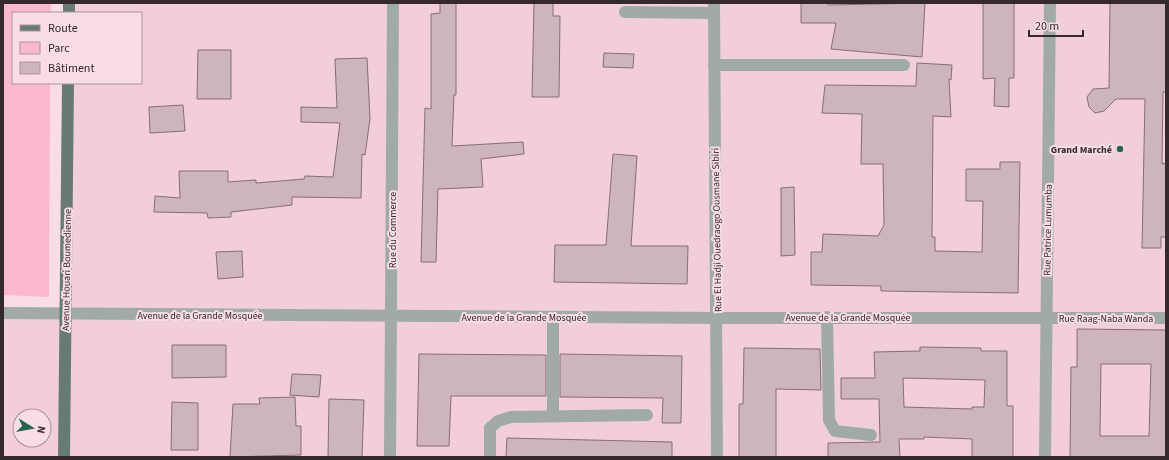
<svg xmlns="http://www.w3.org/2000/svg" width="1169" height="460" font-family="'Source Sans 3',sans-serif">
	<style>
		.built { fill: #f1ced8; fill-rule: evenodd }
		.green { fill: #fab8cc }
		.building { fill: #ceb4bb; stroke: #866e75; fill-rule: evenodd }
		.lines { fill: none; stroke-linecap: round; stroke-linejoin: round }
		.minor { stroke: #a0aba7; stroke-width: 12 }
		.major { stroke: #667b73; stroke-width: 12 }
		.poi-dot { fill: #246451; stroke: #f8dde4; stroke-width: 1.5 }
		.labels { text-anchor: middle; stroke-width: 4; stroke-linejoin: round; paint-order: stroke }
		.poi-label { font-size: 10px; font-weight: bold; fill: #34292c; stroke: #f8dde4; text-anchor: end }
		.street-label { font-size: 10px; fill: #34292c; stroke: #f8dde4 }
	</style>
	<rect width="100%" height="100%" fill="#f8dde4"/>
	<!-- built -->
	<path class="built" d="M69,3H1166V457H3V313L65,314L68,83H141V13H69ZM20,416H44V440H20Z"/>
	<!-- green -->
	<path class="green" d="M3,3H51V13H13V83H50L49,297L3,295Z"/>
	<!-- building -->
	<path class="building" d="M440,3H456V95H454L452,146L523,142L524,154L481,159L483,187L438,189L436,262H421L425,108L431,109V14L440,13Z
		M534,3H553V16H560L559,97H532Z
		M801,3H828V5L925,3L922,57L831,49L836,23H801Z
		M983,3H1014V78H1009V107L994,106L995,78L983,79Z
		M1110,3H1166V92H1163L1162,164L1166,163V237H1161V248H1142L1145,99H1116L1104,111L1095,113L1089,107L1087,97L1093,89L1109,88Z
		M198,50H231V99H197Z
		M604,53L634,54L633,68L603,67Z
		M367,58L370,119L365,155L362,154L361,198L292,197V205L231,212V217L208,218L207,213L154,212L155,196L180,198L179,171H228V182L256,180V183L304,179L305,176L333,177L340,123L301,122V107L337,108L335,59Z
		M917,63L952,65L951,80L949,79L951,117L933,116L932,237H935V251L982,252L983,201H966V169H1000V162H1020L1018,293L881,291V286L811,285V252H822L823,234L878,236L884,225L883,164H861L862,114L822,113L825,85L916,86Z
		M183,105L185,131L150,133L149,107Z
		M613,154L637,156L631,246H688L687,284L554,282L555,245H606Z
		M794,187L795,255L781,256V188Z
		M242,251L243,277L218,279L216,252Z
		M1077,329L1166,330V457H1070L1071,367H1077ZM1101,364H1151L1149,436H1100Z
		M172,345H226V377L172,378Z
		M920,347L981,348V351H1007V406H1013V457H972V439L924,437V439H899L900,457H828V443L880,442L879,399H841V378H875L874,352L920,351ZM903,378L985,380L984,407H972V409L904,407Z
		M744,348L820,349L821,390L776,389V457H739V404H743Z
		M419,354L546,355V396H451L449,446H417Z
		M560,354L682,356L681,423H662L663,398L560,397Z
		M292,374L321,375L319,397L290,395Z
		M295,397L296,426H301V455L230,457L233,404H260L259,398Z
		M329,399L364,400L362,457H328Z
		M172,402L198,403V450H171Z
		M507,438L672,442V457H506Z"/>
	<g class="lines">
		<!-- minor -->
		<path class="minor" d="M714,3L717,457
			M625,12L714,13
			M714,65H904
			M3,313L717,318H1166
			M553,317V416
			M827,317L829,420L835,431L871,435
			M390,457L393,3
			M490,457V428L498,421L511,417L647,415
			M1045,457L1050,3"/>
		<!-- major -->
		<path class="major" d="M69,13V3
			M64,457L68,83"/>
	</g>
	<!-- markers -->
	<circle class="poi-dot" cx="1120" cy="149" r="4"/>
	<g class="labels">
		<!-- poi labels -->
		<g class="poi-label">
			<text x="1112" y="153">Grand Marché</text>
		</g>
		<!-- street labels -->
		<g class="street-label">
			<text transform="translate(392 230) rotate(-90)" y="4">Rue du Commerce</text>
			<text transform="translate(716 230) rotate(-91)" y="4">Rue El Hadji Ouedraogo Ousmane Sibiri</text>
			<text transform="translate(1047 230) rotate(-89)" y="4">Rue Patrice Lumumba</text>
			<text transform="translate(66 270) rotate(-89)" y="4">Avenue Houari Boumedienne</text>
			<text x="200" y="319">Avenue de la Grande Mosquée</text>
			<text x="524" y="321">Avenue de la Grande Mosquée</text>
			<text x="848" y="321">Avenue de la Grande Mosquée</text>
			<text x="1106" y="322">Rue Raag-Naba Wanda</text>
		</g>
	</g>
	<!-- border -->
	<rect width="1169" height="460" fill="none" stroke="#34292c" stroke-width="8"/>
	<!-- legend -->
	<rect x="12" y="12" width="130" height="72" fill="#f8dde4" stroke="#aa959a"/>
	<rect x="20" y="25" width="20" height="6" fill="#667b73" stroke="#aa959a"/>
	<text x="48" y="32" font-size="12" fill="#34292c">Route</text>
	<rect x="20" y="42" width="20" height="12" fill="#fab8cc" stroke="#aa959a"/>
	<text x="48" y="52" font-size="12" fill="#34292c">Parc</text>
	<rect x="20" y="62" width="20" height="12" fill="#ceb4bb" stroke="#aa959a"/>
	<text x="48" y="72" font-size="12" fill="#34292c">Bâtiment</text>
	<!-- north arrow -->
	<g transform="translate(32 428) rotate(101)"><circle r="19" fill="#f8dde4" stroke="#aa959a"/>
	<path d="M0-3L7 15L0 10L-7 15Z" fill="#246451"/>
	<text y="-6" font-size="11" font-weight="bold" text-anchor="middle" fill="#34292c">N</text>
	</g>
	<!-- scale -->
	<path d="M1029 30v6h54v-6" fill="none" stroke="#34292c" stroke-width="2"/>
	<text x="1035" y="30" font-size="12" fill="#34292c" stroke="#f8dde4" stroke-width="3" paint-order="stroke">20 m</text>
</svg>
